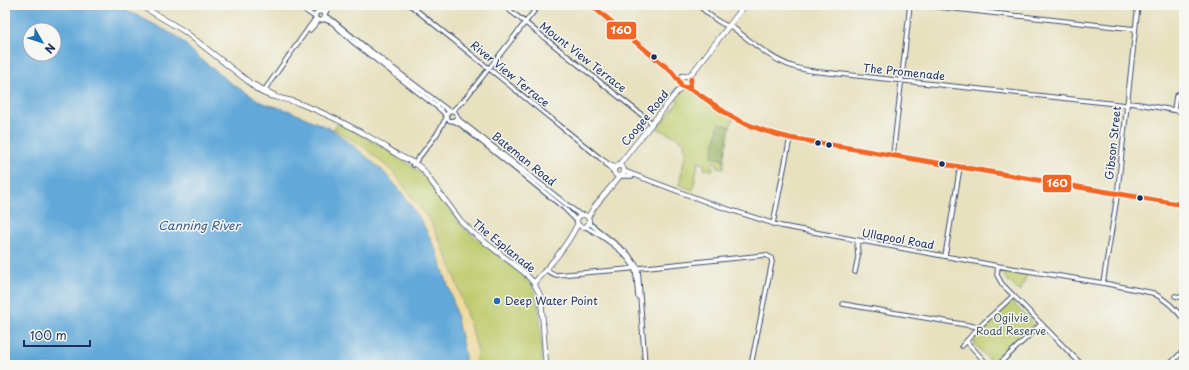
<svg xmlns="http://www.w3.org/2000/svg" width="1189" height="370" font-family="'Playpen Sans',sans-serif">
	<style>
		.green { fill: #bfcc6e; stroke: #6d7e66 }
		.forest { fill: #97b061; stroke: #597060 }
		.sand { fill: #eeda9e; stroke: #84847e }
		.water { fill: #62a9d9; stroke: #3e6c9c; fill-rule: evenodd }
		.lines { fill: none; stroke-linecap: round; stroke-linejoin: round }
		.minor-casing { stroke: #3a4a6d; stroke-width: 5.5 }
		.tertiary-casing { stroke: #3a4a6d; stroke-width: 6 }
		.minor { stroke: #fff; stroke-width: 3.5 }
		.tertiary { stroke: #fff; stroke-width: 4.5 }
		.bus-1-casing { stroke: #f6f6f2; stroke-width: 8 }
		.bus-1 { stroke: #f26522; stroke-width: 5 }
		.bus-dot { fill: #1b2f5e; stroke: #f6f6f2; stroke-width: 1.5 }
		.poi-dot { fill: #1f6fb2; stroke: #f6f6f2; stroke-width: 1.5 }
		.labels { text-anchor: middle; stroke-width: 3; stroke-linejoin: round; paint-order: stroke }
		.street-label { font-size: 11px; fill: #1b2f5e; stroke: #f6f6f2 }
		.poi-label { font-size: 11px; fill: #1b2f5e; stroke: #f6f6f2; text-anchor: start }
		.park-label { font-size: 11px; fill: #445662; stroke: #f6f6f2 }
		.water-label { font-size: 12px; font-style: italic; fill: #345a89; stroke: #f6f6f2 }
		.line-badge { stroke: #f6f6f2; stroke-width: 1.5 }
		.badge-label { font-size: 11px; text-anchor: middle; font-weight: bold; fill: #fff }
	</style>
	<rect width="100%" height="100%" fill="#f6f6f2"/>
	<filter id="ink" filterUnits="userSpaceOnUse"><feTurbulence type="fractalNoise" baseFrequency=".025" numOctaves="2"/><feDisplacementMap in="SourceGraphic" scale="8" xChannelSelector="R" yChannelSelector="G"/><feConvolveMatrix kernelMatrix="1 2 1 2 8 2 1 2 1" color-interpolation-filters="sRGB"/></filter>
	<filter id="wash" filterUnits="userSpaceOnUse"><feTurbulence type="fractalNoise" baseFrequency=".012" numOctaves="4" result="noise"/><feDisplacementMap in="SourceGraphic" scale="16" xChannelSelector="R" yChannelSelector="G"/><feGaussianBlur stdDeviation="0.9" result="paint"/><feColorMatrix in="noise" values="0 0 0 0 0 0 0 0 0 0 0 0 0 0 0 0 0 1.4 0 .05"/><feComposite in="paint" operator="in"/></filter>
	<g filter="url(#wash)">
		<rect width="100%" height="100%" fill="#e7e1bf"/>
		<!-- green -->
		<path class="green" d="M688,88L734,118L730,127L719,123L712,157L724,160V168L717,167V163L713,162L712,167L713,170L704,169V163H698L693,190L679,185L686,150L684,147L685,143C677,136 666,134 657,128L679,101L673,97L677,92Z
			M339,122L392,153L417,170L432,185L462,227L517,271L531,284L536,296L540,317L542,365H465L333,130Z
			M1008,271L1027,275L1020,292L1008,281L1004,277V273Z
			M1011,301L1034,325L997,361H990L975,344L973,340L976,336Z"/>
		<!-- forest -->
		<path class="forest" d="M719,123L730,127L724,160L712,157Z"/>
		<!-- sand -->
		<path class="sand" d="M323,127L334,129L365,148L392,171L431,222L450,263L478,350L475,365H459Z"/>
		<!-- water -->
		<path class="water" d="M5,5H117L178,37L197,56L232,84L263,103L290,111L333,130L356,148L381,169L400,190L422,222L437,252L453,301L465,355V365H5V281L10,278V274L5,263ZM30,30H54V54H30Z"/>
	</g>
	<g filter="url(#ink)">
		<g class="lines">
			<!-- minor casing -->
			<g class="minor-casing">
				<path id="minor" d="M297,5L315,17
					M410,5L600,158L610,165L616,167
					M503,5L652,123
					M698,5C708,13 719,25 732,27C752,42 770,59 794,67C806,71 819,72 831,73L1126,105
					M921,5L1135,29
					M315.5 16a4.5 4.5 0 1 1 9 0a4.5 4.5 0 1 1-9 0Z
					M321,12L327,5
					M325,14L330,5
					M325,16L332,20L364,46L449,111
					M323,19L333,23L352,41L441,110L446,116
					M310,30L319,20
					M263,92L315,19
					M1127,103L1139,104L1184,112
					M453,110L464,100L539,5
					M1174,110L1176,96L1184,89
					M457,117L455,120L451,121L447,119L446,116L449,111C457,109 456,116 459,120L580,215
					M454,121L461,125L564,208L576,220
					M893,155L910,5
					M606,164L614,172
					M413,165L437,134L446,118
					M624,171L712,204L781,226L998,266L1103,283L1153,293C1165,299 1176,309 1184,320
					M622,176H632
					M589,223L628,254L638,268L645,365
					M773,224L790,138
					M586,227C601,235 629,253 635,270C637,278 637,288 638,297
					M945,256L960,167
					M998,266L997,275L1002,284L1082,365
					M545,270L556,275L618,270L766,255L771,258L772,262L751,365
					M855,272L858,257L857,241
					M1103,283L1117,197L1138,5
					M1175,296L1184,298
					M843,304L979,327
					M967,342L988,365
					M962,346L979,327L1013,296
					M998,365L1041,324
					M1169,365L1184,350"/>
			</g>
			<!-- tertiary casing -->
			<g class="tertiary-casing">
				<path id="tertiary" d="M140,5L184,31L249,82C264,99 279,96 298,103C326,113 353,127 378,142C385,146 391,151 398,155C409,161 421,164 427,176L460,220L472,232L525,273L534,283L541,297L546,365
					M591,5L672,72L679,81L681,86L686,88C690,87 692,84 691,80L688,76H682L679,81
					M688,76L693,72L745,5
					M252,84L274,95
					M688,88C701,94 711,104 724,112C744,125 767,132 790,138L1184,205
					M614 171a5 5 0 1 1 10 0a5 5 0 1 1-10 0Z
					M618,166L677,92L682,88
					M577 221a6 6 0 1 1 12 0a6 6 0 1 1-12 0Z
					M588,217L595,206L619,177
					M534,283C550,265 567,246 577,225"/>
			</g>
			<!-- minor -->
			<use href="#minor" class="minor"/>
			<!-- tertiary -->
			<use href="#tertiary" class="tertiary"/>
			<!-- bus-1 casing -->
			<g class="bus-1-casing">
				<path id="bus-1" d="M591,5L672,72L679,81L681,86L686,88L690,86L691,79
					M688,88C704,96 717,108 732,117C750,127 770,133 790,138L1184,205"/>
			</g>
			<!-- bus-1 -->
			<use href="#bus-1" class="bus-1"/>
		</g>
	</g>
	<!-- markers -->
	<g class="bus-dot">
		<circle cx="654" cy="57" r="3.5"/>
		<circle cx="818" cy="143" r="3.5"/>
		<circle cx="829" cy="145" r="3.5"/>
		<circle cx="942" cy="164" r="3.5"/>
		<circle cx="1140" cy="198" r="3.5"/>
	</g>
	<circle class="poi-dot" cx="497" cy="301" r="4"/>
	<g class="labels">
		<!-- street labels -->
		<g class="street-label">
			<text transform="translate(583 57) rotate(38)" y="4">Mount View Terrace</text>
			<text transform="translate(904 72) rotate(6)" y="4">The Promenade</text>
			<text transform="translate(510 74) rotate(39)" y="4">River View Terrace</text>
			<text transform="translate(645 118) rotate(-51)" y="4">Coogee Road</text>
			<text transform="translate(1113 143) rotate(-84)" y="4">Gibson Street</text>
			<text transform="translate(524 159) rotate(39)" y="4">Bateman Road</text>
			<text transform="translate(898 239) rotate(10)" y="4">Ullapool Road</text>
			<text transform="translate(504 246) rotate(39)" y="4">The Esplanade</text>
		</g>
		<!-- poi labels -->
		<g class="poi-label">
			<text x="505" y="305">Deep Water Point</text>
		</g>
		<!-- park labels -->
		<g class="park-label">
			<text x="1011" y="322">Ogilvie<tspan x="1011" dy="13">Road Reserve</tspan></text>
		</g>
		<!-- water labels -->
		<g class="water-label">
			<text x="199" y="230">Canning River</text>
		</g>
	</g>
	<g class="line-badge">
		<rect x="606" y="21" width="31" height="19" rx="4" fill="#f26522"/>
		<rect x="1042" y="174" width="30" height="19" rx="4" fill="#f26522"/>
	</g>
	<g class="badge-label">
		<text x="621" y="34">160</text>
		<text x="1057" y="187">160</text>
	</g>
	<!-- margin -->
	<rect width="1189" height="370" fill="none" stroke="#f6f6f2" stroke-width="20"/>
	<!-- north arrow -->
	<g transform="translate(42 42) rotate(129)"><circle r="19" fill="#f6f6f2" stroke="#9ea6b7"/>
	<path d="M0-3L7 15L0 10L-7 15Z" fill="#1f6fb2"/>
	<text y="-6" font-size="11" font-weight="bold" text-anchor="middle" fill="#1b2f5e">N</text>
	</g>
	<!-- scale -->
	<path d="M24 340v6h66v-6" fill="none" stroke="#1b2f5e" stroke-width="2"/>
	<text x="30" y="340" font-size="12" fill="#1b2f5e" stroke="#f6f6f2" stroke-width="3" paint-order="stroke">100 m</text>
</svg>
